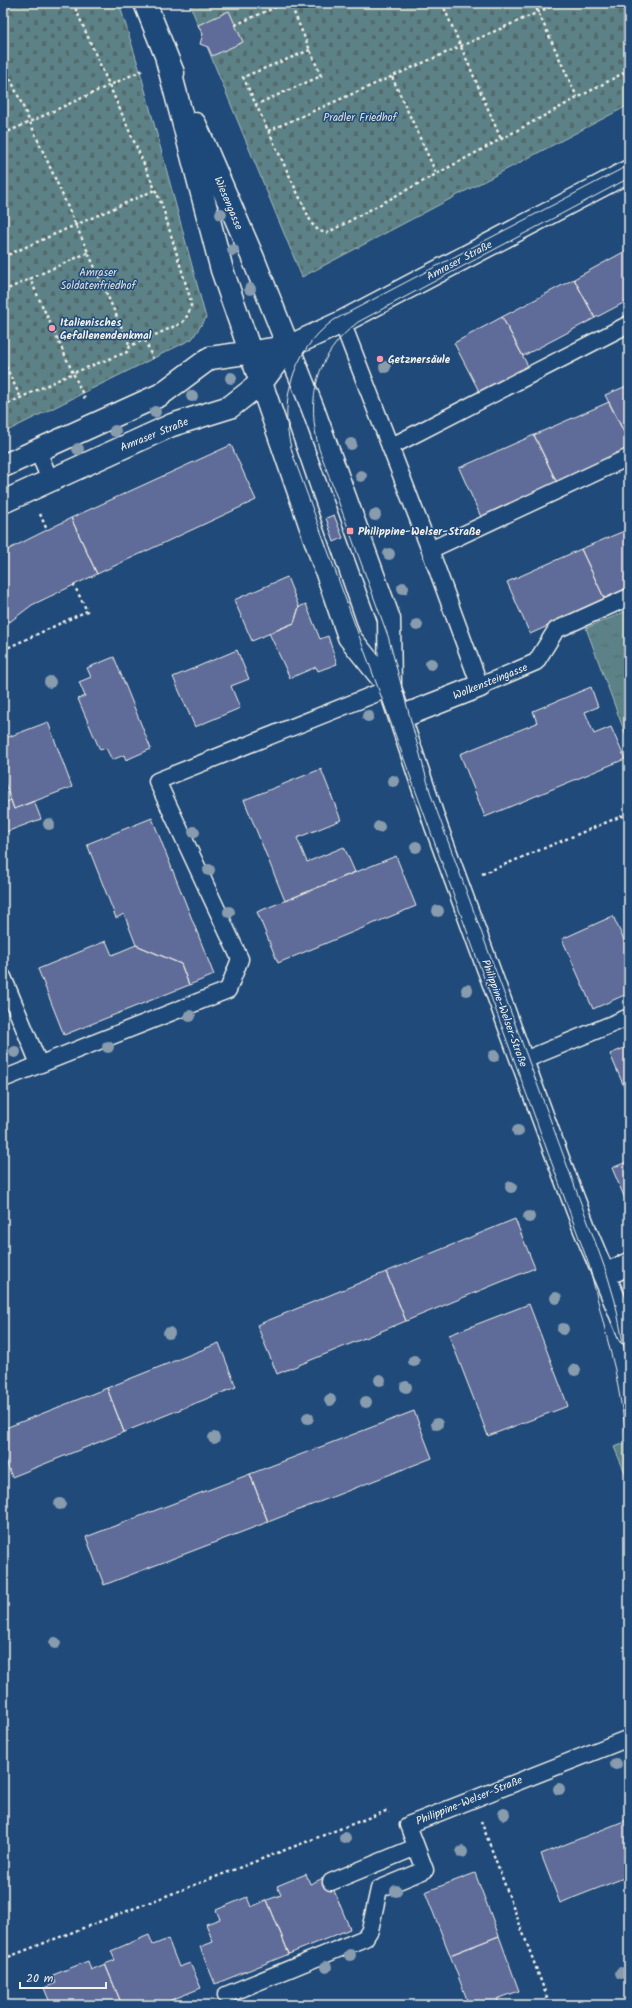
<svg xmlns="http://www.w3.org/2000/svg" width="632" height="2008" font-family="Kalam,sans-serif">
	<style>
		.grass { fill: url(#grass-tufts); stroke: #a8bab8 }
		.cemetery { fill: url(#cemetery-stones); stroke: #a8bab8 }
		.building { fill: #5f6c99; stroke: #f4f1e8 }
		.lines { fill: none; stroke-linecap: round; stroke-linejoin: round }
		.service-casing { stroke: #f4f1e8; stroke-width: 19 }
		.minor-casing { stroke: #f4f1e8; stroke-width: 25 }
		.path { stroke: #f4f1e8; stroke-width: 2.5; stroke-dasharray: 3 3; stroke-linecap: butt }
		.service { stroke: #1f4a7a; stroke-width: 16 }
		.minor { stroke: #1f4a7a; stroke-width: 22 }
		.tram { stroke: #f4f1e8; stroke-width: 1 }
		.tree { fill: #889cae }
		.poi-dot { fill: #ff9aa2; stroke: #1f4a7a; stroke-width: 1.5 }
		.labels { text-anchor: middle; stroke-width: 3; stroke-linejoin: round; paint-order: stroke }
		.park-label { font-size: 11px; fill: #dde0d9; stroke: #1f4a7a }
		.street-label { font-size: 11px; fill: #f4f1e8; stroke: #1f4a7a }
		.poi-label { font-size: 11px; font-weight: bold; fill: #f4f1e8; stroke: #1f4a7a; text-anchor: start }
	</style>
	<defs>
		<pattern id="grass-tufts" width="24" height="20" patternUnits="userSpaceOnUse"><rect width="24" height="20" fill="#5c8287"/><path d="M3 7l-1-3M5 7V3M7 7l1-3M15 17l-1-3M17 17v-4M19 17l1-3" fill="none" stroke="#546b6d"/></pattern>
		<pattern id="cemetery-stones" width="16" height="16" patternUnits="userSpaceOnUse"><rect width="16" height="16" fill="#5c8287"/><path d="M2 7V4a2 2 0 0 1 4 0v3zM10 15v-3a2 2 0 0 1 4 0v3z" fill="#546b6d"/></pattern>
	</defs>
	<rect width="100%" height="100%" fill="#1f4a7a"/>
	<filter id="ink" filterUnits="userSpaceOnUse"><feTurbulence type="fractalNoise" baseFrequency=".025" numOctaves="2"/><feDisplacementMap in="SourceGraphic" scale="8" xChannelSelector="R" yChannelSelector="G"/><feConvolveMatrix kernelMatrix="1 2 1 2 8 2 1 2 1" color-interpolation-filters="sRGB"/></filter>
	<g filter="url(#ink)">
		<!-- grass -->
		<path class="grass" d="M629,610V744L586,628Z
			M629,1442V1482L614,1447Z"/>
		<!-- cemetery -->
		<path class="cemetery" d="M3,3H119L140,71L206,318L192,339L3,433Z
			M189,3H629V105L302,277Z"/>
		<!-- building -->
		<path class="building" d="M229,11L243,42L212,56L208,47L200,44L203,34L198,25Z
			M629,249V300L595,318L574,279Z
			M574,279L595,318L523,356L502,317Z
			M502,317L528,366L480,393L454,343Z
			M629,385V442L605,395Z
			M609,402L629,442V451L557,483L534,435Z
			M534,435L557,483L481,517L459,468Z
			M231,445L256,500L97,574L71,518Z
			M334,515L343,538L334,542L326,518Z
			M71,518L97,574L32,605L3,627V554L11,548Z
			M629,529V590L605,600L581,549Z
			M581,549L605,600L530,634L507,582Z
			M287,577L299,607L294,623L252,641L234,600Z
			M306,604L320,639L328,636L337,664L318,671L316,667L290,678L269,633L294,623L299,607Z
			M237,650L249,679L231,686L240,708L195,727L173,677Z
			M114,657L151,749L126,760L124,755L112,760L106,748L100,750L78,699L85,696L79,682L91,677L87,668Z
			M591,687L598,707L585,712L594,734L611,727L625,759L485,817L460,754L537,723L533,711Z
			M48,722L72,787L14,809L3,778V739Z
			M321,769L341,820L297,838L307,862L344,847L355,872L285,901L244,800Z
			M11,800L14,809L34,801L41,819L3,833V803Z
			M152,818L214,975L189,985L181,964L136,945L124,914L116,918L87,844Z
			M396,856L416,906L278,963L257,912Z
			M613,916L629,951V993L593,1009L562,939Z
			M106,941L112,955L136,945L181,964L189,985L64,1035L38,969Z
			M629,1046V1098L610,1054Z
			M629,1161V1208L612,1168Z
			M515,1219L535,1268L406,1321L386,1272Z
			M386,1272L406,1321L277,1374L257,1325Z
			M529,1304L568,1406L488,1436L449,1335Z
			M219,1343L236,1387L124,1432L107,1388Z
			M107,1388L124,1432L12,1477L3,1454V1429Z
			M414,1411L432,1458L268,1522L250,1474Z
			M250,1474L268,1522L104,1585L86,1537Z
			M629,1819V1876L560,1903L541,1854Z
			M475,1873L499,1936L450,1955L425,1892Z
			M306,1874L310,1884L328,1876L350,1929L289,1954L267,1900L281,1895L277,1886Z
			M247,1897L251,1907L267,1900L289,1954L215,1984L200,1947L213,1942L206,1924L220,1919L216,1910Z
			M149,1935L153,1945L168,1939L179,1967L190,1963L201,1988L159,2005H122L105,1964L115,1960L111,1951Z
			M499,1936L519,1991L497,1999L500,2005H469L450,1955Z
			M88,1961L91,1970L105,1964L122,2005H51L44,1988L56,1983L53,1975Z"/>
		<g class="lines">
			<!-- service casing -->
			<g class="service-casing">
				<path id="service" d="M342,322L430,550L480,686L536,662L556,630L629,597
					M390,447L629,324
					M38,451L50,480
					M430,550L629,457
					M3,977L39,1064
					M522,1061L629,1017
					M3,1079L228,990L240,959L157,781L390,688
					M331,1882L416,1847
					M226,1995L365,1938L370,1930L379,1889L425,1870L408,1825L629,1738"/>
			</g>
			<!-- minor casing -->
			<g class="minor-casing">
				<path id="minor" d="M145,3L173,73
					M167,60L222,270L349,637L390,688L436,826L557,1156L585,1230L629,1334
					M195,124L253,258L313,409L389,619L390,688
					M3,466L160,395L210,358L288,347L342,322L629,171
					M3,502L172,425L230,407L262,382L288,347
					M401,717L480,686
					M604,1275L629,1264"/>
			</g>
			<!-- path -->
			<path class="path" d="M73,3L162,205L190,298L191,306L188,315L182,323L130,346L127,352L73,373L86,401
				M442,3L501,139
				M534,3L577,97
				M623,3L629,18
				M3,8L14,3
				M235,25L285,3
				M310,50L243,77L312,224L319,231L327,233L629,70
				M3,62L130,346
				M392,77L437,175
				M255,105L321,76L290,3
				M268,131L559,3
				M3,134L143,70
				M3,257L155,190
				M3,291L89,252
				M145,340L153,359
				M3,361L21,398
				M3,406L73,373L30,279
				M40,514L47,530
				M3,650L87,611L74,585
				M482,874L629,813
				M481,1821L550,2005
				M3,1959L386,1811L389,1813
				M201,2005L206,2003"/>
			<!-- service -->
			<use href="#service" class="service"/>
			<!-- minor -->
			<use href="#minor" class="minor"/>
			<!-- tram -->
			<path class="tram" d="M629,165L334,320C290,352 277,407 294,458L589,1265L615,1370L629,1448
				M629,178L358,322C315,355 306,399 319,449L388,636L431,795L607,1274L615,1301L629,1373"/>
		</g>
		<!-- trees -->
		<g class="tree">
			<circle cx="221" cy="214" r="6"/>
			<circle cx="233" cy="250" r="6"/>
			<circle cx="250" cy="289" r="6"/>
			<circle cx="385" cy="367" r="6"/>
			<circle cx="231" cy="378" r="6"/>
			<circle cx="192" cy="396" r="6"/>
			<circle cx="155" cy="412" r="6"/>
			<circle cx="115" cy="431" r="6"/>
			<circle cx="351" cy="444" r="6"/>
			<circle cx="78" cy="449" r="6"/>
			<circle cx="361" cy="476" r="6"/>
			<circle cx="375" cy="515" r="6"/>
			<circle cx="389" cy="554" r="6"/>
			<circle cx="403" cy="588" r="6"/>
			<circle cx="417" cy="625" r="6"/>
			<circle cx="431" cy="664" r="6"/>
			<circle cx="50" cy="682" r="6"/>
			<circle cx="368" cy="716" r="6"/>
			<circle cx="393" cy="781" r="6"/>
			<circle cx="49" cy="824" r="6"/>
			<circle cx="379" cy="827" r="6"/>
			<circle cx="194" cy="832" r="6"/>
			<circle cx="416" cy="847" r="6"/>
			<circle cx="209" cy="870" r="6"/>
			<circle cx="438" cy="911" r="6"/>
			<circle cx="229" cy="912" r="6"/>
			<circle cx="467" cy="990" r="6"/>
			<circle cx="190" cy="1016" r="6"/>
			<circle cx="108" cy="1047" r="6"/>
			<circle cx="15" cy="1052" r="6"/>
			<circle cx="494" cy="1056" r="6"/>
			<circle cx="518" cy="1131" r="6"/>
			<circle cx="511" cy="1187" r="6"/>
			<circle cx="529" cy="1217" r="6"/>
			<circle cx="556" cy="1298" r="6"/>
			<circle cx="563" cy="1329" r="6"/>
			<circle cx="169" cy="1333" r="6"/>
			<circle cx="414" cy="1361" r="6"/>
			<circle cx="575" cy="1370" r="6"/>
			<circle cx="380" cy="1380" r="6"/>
			<circle cx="406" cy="1387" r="6"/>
			<circle cx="330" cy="1400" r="6"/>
			<circle cx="366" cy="1402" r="6"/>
			<circle cx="308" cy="1418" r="6"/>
			<circle cx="437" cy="1424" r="6"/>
			<circle cx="214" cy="1438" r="6"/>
			<circle cx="60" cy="1504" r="6"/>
			<circle cx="55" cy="1643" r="6"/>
			<circle cx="616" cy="1764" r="6"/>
			<circle cx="559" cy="1789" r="6"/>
			<circle cx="504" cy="1814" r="6"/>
			<circle cx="345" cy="1838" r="6"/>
			<circle cx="462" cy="1852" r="6"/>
			<circle cx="396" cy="1891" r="6"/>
			<circle cx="350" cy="1955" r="6"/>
			<circle cx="326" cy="1967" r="6"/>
			<circle cx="621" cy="1973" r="6"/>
		</g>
	</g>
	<!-- markers -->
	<g class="poi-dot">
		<circle cx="52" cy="328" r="4"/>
		<circle cx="380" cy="359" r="4"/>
		<rect x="346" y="527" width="8" height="8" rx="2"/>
	</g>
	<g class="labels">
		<!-- park labels -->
		<g class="park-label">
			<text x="360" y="121">Pradler Friedhof</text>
			<text x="98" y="276">Amraser<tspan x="98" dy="13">Soldatenfriedhof</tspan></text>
		</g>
		<!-- street labels -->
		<g class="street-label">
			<text transform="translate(229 203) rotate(67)" y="4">Wiesengasse</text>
			<text transform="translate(459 260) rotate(-28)" y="4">Amraser Straße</text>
			<text transform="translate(154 434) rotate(-22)" y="4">Amraser Straße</text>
			<text transform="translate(490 681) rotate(-22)" y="4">Wolkensteingasse</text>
			<text transform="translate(505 1013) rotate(70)" y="4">Philippine-Welser-Straße</text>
			<text transform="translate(469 1800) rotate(-22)" y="4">Philippine-Welser-Straße</text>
		</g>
		<!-- poi labels -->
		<g class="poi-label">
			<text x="60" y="326">Italienisches<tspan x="60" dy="13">Gefallenendenkmal</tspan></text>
			<text x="388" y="363">Getznersäule</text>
			<text x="358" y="535">Philippine-Welser-Straße</text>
		</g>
	</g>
	<!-- margin -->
	<rect width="632" height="2008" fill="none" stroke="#1f4a7a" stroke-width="16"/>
	<rect x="8" y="8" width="616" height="1992" fill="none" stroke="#f4f1e8" stroke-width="1.5" filter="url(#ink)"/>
	<!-- scale -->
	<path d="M20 1982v6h86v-6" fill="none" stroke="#f4f1e8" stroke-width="2"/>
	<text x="26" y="1982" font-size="12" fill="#f4f1e8" stroke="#1f4a7a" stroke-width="3" paint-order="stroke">20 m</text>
</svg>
